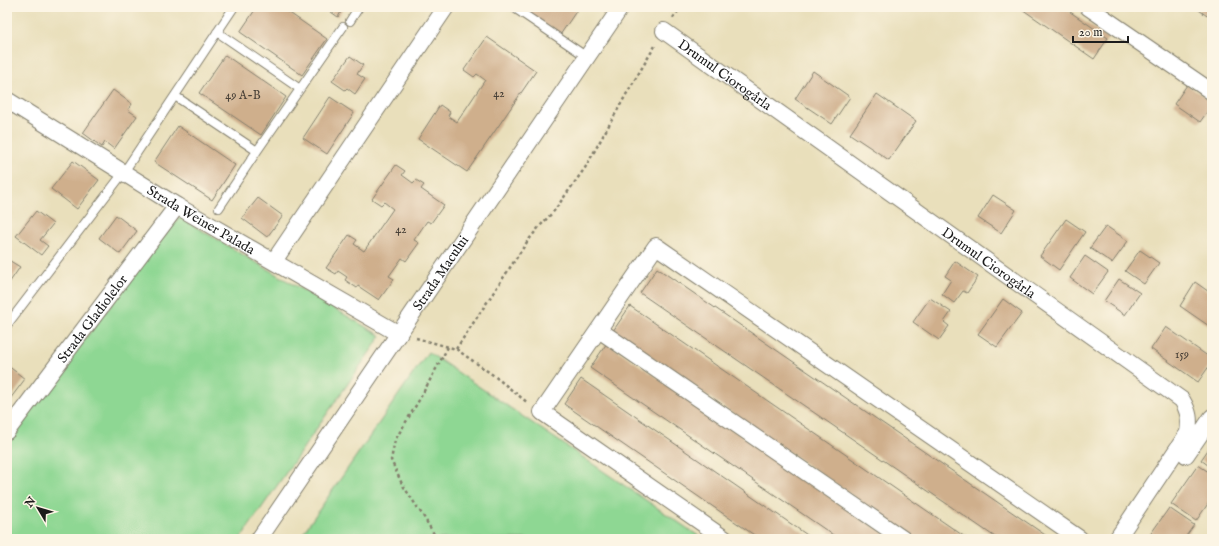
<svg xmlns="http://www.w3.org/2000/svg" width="1219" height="546" font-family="'IM FELL English',serif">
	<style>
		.green { fill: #8ed793; stroke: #557a58 }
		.building { fill: #cfaf8c }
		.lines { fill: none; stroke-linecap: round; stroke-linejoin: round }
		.service-casing { stroke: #827e6c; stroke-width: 10 }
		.minor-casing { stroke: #827e6c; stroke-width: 18 }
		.path { stroke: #827e6c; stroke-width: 2.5; stroke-dasharray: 3 3; stroke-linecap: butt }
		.service { stroke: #fff; stroke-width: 8 }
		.minor { stroke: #fff; stroke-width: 16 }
		.labels { text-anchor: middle; stroke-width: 3; stroke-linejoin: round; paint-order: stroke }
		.number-label { font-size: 12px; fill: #494138 }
		.street-label { font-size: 14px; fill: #1c1c1c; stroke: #fcf5e5 }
	</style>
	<rect width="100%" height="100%" fill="#fcf5e5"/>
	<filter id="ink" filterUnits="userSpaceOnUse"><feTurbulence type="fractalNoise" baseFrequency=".025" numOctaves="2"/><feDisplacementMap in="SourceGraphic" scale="8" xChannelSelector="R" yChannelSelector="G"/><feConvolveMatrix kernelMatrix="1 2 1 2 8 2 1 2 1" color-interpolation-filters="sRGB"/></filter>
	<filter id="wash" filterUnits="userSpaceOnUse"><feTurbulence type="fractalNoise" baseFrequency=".012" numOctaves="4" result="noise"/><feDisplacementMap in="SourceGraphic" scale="16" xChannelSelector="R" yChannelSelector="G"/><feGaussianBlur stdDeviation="0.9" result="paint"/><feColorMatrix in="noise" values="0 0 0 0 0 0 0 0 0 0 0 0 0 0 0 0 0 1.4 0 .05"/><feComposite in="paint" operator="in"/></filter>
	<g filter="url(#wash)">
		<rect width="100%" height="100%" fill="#e9dfbb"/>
		<!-- green -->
		<path class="green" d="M179,217L381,336L240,539H7V440Z
			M428,352L703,539H299Z"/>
		<g id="blocks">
			<!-- building -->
			<path class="building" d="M257,7H281L327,39L302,75L240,32Z
				M324,7H344L338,17Z
				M519,7H579L560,35Z
				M1019,7H1063L1108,38L1094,59Z
				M1195,7H1212V9L1207,16Z
				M487,37L536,71L467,172L418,139L440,105L450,112L448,116L457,122L485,80L477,74L474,77L464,70Z
				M225,55L286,97L261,135L199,93Z
				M350,56L363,65L357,74L365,79L355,94L347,88L345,90L332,81Z
				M813,71L850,97L832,124L795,99Z
				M1187,85L1212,102V105L1200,122L1174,104Z
				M113,90L132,104L128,110L137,116L114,149L105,142L102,147L83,133Z
				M877,94L916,121L889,160L850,134Z
				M330,97L354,113L327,154L303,138Z
				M178,126L235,165L212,200L154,162Z
				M73,161L99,180L77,209L51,189Z
				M396,165L405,171L402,175L413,183L416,180L424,185L421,189L444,205L431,223L427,221L414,240L419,243L406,261L402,258L389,276L394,279L379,300L358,286L357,288L345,280L347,277L338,271L336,274L326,268L349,235L357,240L354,244L364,251L393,209L384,202L381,205L372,199Z
				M993,195L1016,210L1001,233L978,218Z
				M258,198L283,216L267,237L242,218Z
				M36,211L53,224L40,240L48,246L41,255L16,236Z
				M116,215L137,231L120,254L99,238Z
				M1066,219L1085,232L1059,270L1040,256Z
				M1106,226L1128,241L1112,263L1090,248Z
				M1140,250L1159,263L1144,284L1125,271Z
				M1085,256L1108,272L1092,294L1070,278Z
				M7,259L20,267L7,286Z
				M955,261L978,277L967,293L963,291L954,303L942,294L951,280L945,276Z
				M657,268L1051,539H998L640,293Z
				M1119,279L1140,293L1125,315L1104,301Z
				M1195,282L1212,294V328L1180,306Z
				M930,298L951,312L944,322L949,326L939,340L913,322Z
				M1003,299L1022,313L997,347L978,334Z
				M630,306L968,539H915L613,331Z
				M1166,327L1212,359V362L1198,382L1151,349Z
				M607,343L892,539H839L590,368Z
				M7,365L25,379L7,403Z
				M581,379L813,539H760L564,404Z
				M1212,444V468L1201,460Z
				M1198,465L1212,474V498L1196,521L1171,504Z
				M1169,508L1194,525L1184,539H1147Z"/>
		</g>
	</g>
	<g filter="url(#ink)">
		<use href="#blocks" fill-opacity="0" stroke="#827e6c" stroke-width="1"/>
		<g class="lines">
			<!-- service casing -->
			<g class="service-casing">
				<path id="service" d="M513,7L587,57
					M350,21L359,7
					M217,32L300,89
					M175,96L257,151L343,27
					M219,208L257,151
					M7,325L124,172L234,7"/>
			</g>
			<!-- minor casing -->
			<g class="minor-casing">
				<g id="minor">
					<path d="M1088,7L1212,92"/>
					<path id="s1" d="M664,31L1182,400C1189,412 1190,419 1188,433L1117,539"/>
					<path id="s2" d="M7,100L177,206L399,334"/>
					<path d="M274,261L446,7"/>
					<path d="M599,330L903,539"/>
					<path id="s3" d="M7,431L177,206"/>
					<path d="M1186,455L1212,417"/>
					<path id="s4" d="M259,539L621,7"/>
					<path d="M725,539L542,412L656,246L1080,539"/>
				</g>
			</g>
			<!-- path -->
			<path class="path" d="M673,18L681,7
				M416,338L456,349L493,375L528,403
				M456,349L527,242L539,227L554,211L585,168L627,93L655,46
				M437,539L425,519L402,484L391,460L395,440L418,402L448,347"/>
			<!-- service -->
			<use href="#service" class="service"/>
			<!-- minor -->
			<use href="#minor" class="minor"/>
		</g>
	</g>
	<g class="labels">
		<!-- number labels -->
		<g class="number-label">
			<text x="499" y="97">42</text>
			<text x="243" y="99">49 A-B</text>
			<text x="401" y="233">42</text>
			<text x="1182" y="358">159</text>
		</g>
		<!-- street labels -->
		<g class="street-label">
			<text dy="5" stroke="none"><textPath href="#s1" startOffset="75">Drumul Ciorogârla</textPath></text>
			<text dy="5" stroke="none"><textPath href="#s2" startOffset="228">Strada Weiner Palada</textPath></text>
			<text dy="5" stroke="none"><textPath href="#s1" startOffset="399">Drumul Ciorogârla</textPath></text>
			<text dy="5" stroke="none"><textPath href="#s4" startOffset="322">Strada Macului</textPath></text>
			<text dy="5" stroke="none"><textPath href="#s3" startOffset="141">Strada Gladiolelor</textPath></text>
		</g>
	</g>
	<!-- margin -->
	<rect width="1219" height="546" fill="none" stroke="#fcf5e5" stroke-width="24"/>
	<!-- north arrow -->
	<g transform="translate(38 508) rotate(308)" stroke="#fcf5e5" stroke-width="3" paint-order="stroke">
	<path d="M0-3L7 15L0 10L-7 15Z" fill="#1c1c1c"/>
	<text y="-6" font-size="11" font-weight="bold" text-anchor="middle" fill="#1c1c1c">N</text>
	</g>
	<!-- scale -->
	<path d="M1073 36v6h55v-6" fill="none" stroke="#1c1c1c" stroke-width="2"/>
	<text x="1079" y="36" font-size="12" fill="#1c1c1c" stroke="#fcf5e5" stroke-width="3" paint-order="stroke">20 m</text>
</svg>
